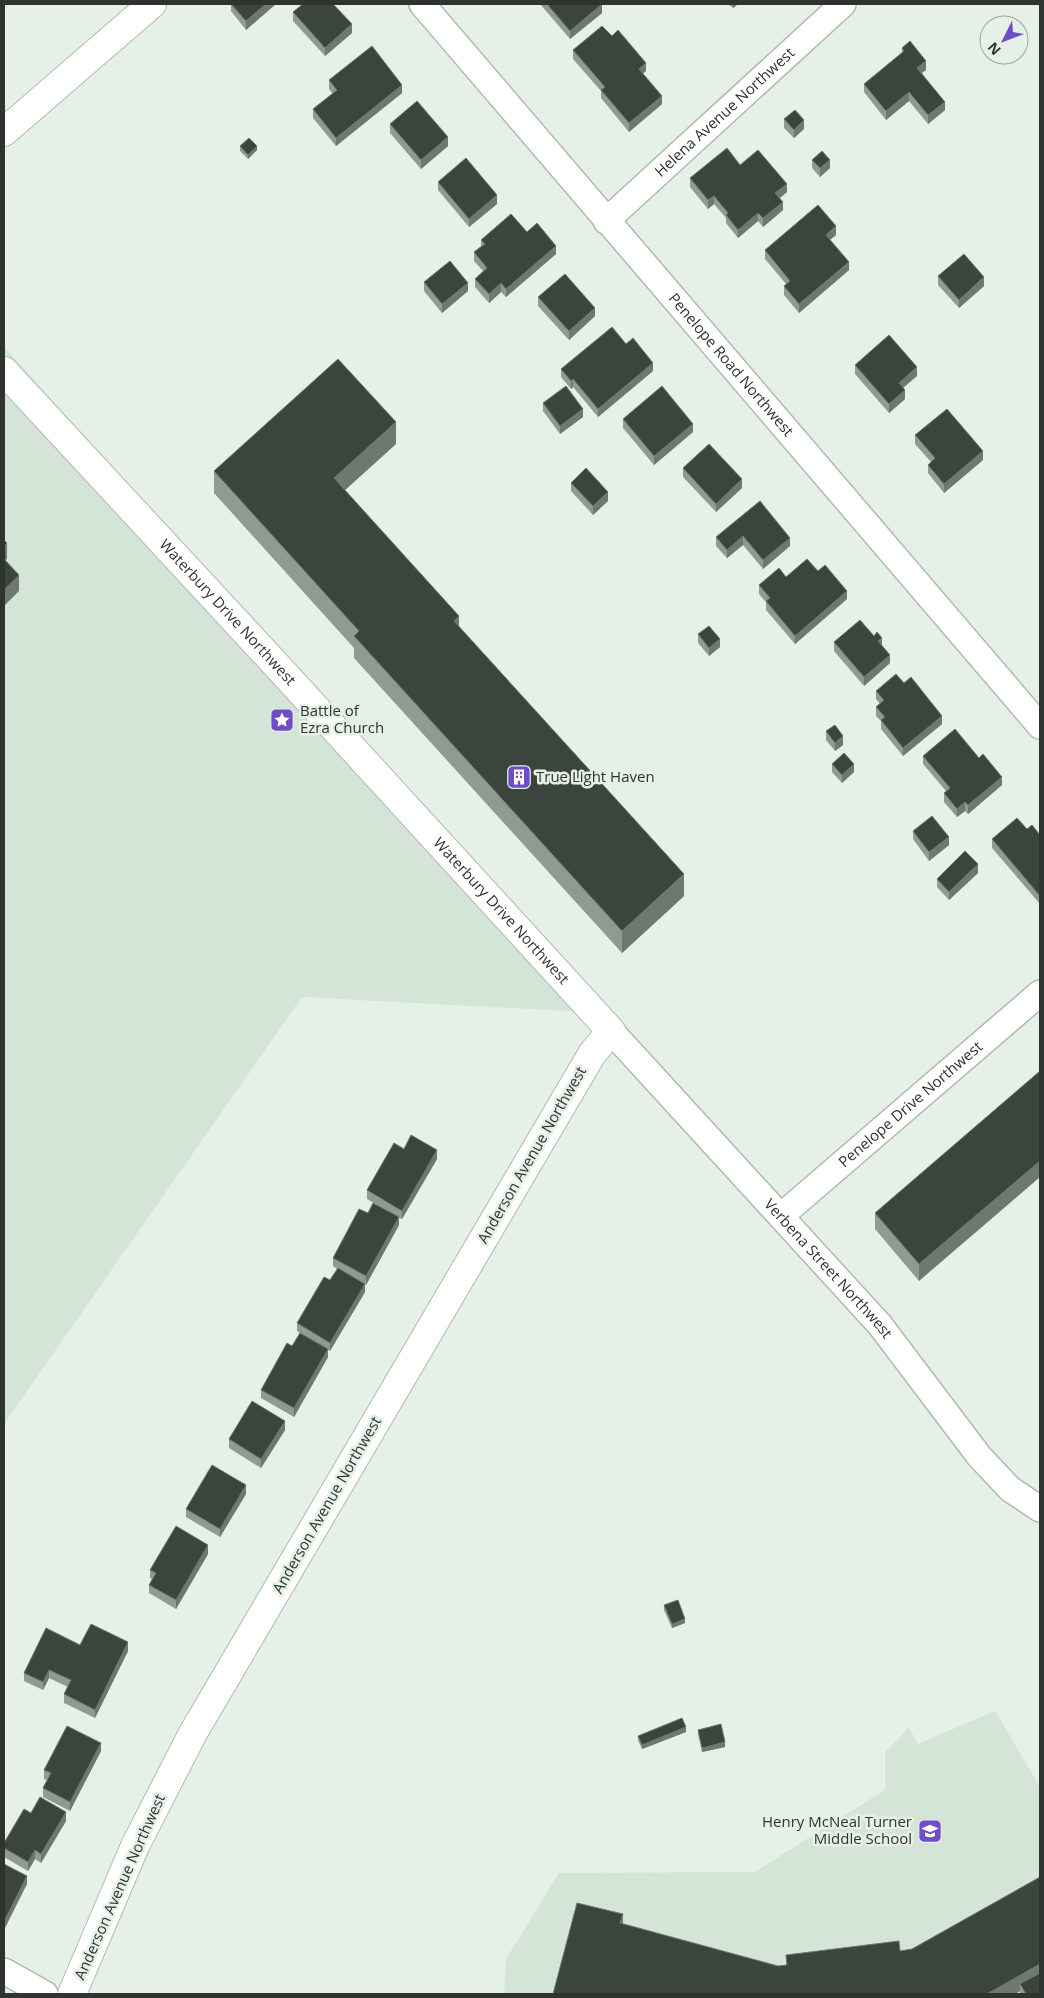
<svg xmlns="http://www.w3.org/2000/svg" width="1044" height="1998" font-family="'Open Sans',sans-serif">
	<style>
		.built { fill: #d4e5d7 }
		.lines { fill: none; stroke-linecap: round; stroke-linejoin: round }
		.minor-casing { stroke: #b0bab1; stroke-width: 28 }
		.tertiary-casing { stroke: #b0bab1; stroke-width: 30 }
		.minor { stroke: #fff; stroke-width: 25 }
		.tertiary { stroke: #fff; stroke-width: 28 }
		.wall { fill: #909a92 }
		.shaded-wall { fill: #6e7870 }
		.building { fill: #3b443d; stroke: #6e7870 }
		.labels { text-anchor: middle; stroke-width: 5; stroke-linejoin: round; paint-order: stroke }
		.street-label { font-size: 15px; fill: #303430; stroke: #e5f0e6 }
		.poi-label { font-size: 15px; fill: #303430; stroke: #e5f0e6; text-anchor: start }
	</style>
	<rect width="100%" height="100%" fill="#e5f0e6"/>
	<!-- built -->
	<path class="built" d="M4,347L607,1013L302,997L4,1424Z
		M995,1711L1040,1787V1994H504L506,1959L559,1873L755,1872L885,1790V1752L909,1728L918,1744Z"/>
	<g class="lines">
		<!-- minor casing -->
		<g class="minor-casing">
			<g id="minor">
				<path id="s1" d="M422,4L1040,726"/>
				<path id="s2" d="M606,221L843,4"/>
				<path id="s3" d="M611,1031L880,1325L979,1456L1010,1489L1040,1509"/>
				<path id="s4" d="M781,1216L1040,993"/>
				<path d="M4,1971L45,1994"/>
			</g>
		</g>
		<!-- tertiary casing -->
		<g class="tertiary-casing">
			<g id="tertiary">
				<path d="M4,132L152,4"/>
				<path id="s5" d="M4,371L280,669L611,1031L592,1054L193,1733L135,1846L72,1994"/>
			</g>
		</g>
		<!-- minor -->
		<use href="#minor" class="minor"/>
		<!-- tertiary -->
		<use href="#tertiary" class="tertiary"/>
	</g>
	<!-- wall -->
	<path class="wall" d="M231,4H276L246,30L231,11Z
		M540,4H601L602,13L570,39Z
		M728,4H738L733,8Z
		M293,12L352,33L325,56L293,21Z
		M612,36L646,71L643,73L662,104L629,132L601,98V91L573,59V50Z
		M902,48L926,70L922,73L945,110L928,124L909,101L886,120L864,92V84L902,53Z
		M329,80L402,93L336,146L313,118V109L333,94L329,89Z
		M784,119L804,129L794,138L784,128Z
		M390,124L448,146L421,169L390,133Z
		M240,146L257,150L248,159L240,151Z
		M812,160L830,168L820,177L812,168Z
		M740,165L787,192L780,198L783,210L763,227L758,221L738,238L726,223V218L714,204L708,209L690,187V178Z
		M438,182L497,204L469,227L438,190Z
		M527,232L556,254L506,297L501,292L489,303L475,287V279L483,271L474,261V252L481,246V240Z
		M836,235L830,240L849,270L799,313L784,295V286L786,284L765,259V250Z
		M938,276L984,286L959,308L938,285Z
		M424,282L468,291L442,313L424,291Z
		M538,297L595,316L569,340L538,306Z
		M626,344L653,371L598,417L573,387L571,389L561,377V369Z
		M855,365L917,376L903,388L905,399L889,413L855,374Z
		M543,403L583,417L560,434L543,411Z
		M623,419L693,432L654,465L623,428Z
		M915,435L983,460L944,493L928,473V465L931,462L915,444Z
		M396,444L345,490L684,896L622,953L354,658V648L214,493V471Z
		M683,468L742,488L716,512L683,477Z
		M571,483L608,501L593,515L571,491Z
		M760,501L790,546L763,569L743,545L727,558L716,546V537Z
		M818,571L847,599L795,644L766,610V602L759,594V585L786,577Z
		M698,634L720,647L709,656L698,643Z
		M834,642L882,645L890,663L864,686L834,651Z
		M904,683L942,724L903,756L881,729V721L876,716V707L880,704L876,699V691Z
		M826,731L843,745L835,751L826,740Z
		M923,756L1002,785L968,814L965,811L957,817L944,802V793L946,791L923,764Z
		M832,764L854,772L842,783L832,772Z
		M1027,829L1040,835V904L992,848V839Z
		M913,831L949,845L929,861L913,839Z
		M978,873L949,900L937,887V879Z
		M1040,1071L919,1281L875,1229V1213Z
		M404,1149L437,1159L402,1219L399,1218V1225L366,1285L363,1283L365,1292L330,1351L328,1350V1357L294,1417L261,1398V1390L292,1346L300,1333L297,1331V1323L330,1280L337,1269L333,1266V1258L368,1213L384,1209L367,1199V1190Z
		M285,1430L261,1468L229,1448V1439Z
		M246,1494L220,1537L186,1517V1509Z
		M208,1554L176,1609L149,1593V1585L152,1579L150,1578V1570Z
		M664,1605L685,1623L672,1628L664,1610Z
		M80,1645L128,1651L95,1718L64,1703V1694L68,1687L49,1678L43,1690L24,1681V1673Z
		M698,1730L725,1747L702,1752L698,1734Z
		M686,1732L642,1749L638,1740V1736Z
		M101,1751L70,1811L43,1797V1788L47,1780L44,1779V1770Z
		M31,1813L66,1821L41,1863L35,1859L28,1871L4,1857V1843Z
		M1040,1877V1994H1020V1991L553,1994L623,1924L778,1966L786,1965V1955L900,1951L912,1949Z"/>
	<!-- shaded-wall -->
	<path class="shaded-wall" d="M266,4H276L246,30V21Z
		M602,4V13L570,39V31Z
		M733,4H738L733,8Z
		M352,24V33L325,56V48Z
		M926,61V70L917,76V68Z
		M646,63V71L639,77V69Z
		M402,85V93L336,146V138Z
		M909,92V101L886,120V111Z
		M662,96V104L629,132V123Z
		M945,102V110L928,124V115Z
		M804,120V129L794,138V130Z
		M448,137V146L421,169V160Z
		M257,146V150L248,159V155Z
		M830,160V168L820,177V168Z
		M787,184V192L775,202V193Z
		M497,195V204L469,227V219Z
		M714,196V204L708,209V200Z
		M783,202V210L763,227V218Z
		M758,213V221L738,238V230Z
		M836,226V235L826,243V235Z
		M556,246V254L506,297V289Z
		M849,262V270L799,313V304Z
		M984,277V286L959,308V300Z
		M468,283V291L442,313V304Z
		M501,283V292L489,303V294Z
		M595,308V316L569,340V331Z
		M653,363V371L598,417V409Z
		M917,367V376L899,391V383Z
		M573,379V387L571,389V381Z
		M905,390V399L889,413V404Z
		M583,409V417L560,434V426Z
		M396,422V444L334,500V478Z
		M693,424V432L654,465V456Z
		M983,451V460L944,493V484Z
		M742,479V488L716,512V504Z
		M608,492V501L593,515V506Z
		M743,536V545L727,558V550Z
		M790,538V546L763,569V560Z
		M7,543V559L4,562V546Z
		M19,575V591L4,606V590Z
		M847,591V599L795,644V636Z
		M459,616V638L454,621Z
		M882,638V646L878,641Z
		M720,639V647L709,656V648Z
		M890,655V663L864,686V677Z
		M942,716V724L903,756V748Z
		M843,736V745L835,751V743Z
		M854,764V772L842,783V775Z
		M1002,777V785L968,814V805Z
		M965,802V811L957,817V809Z
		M949,837V845L929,861V852Z
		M978,864V873L949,900V892Z
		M684,874V896L622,953V931Z
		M437,1150V1159L402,1219V1211Z
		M1040,1161V1177L919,1281V1264Z
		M399,1217V1225L366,1285V1276Z
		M365,1284V1292L330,1351V1343Z
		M328,1349V1357L294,1417V1408Z
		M285,1421V1430L261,1468V1459Z
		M246,1485V1494L220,1537V1529Z
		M208,1545V1554L176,1609V1600Z
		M685,1619V1623L672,1628V1624Z
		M128,1642V1651L95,1718V1710Z
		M49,1670V1678L43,1690V1682Z
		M686,1727V1732L642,1749V1745Z
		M725,1742V1747L702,1752V1748Z
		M101,1743V1751L70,1811V1802Z
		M66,1812V1821L41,1863V1854Z
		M35,1850V1859L28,1871V1862Z
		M27,1876V1884L5,1928V1920Z
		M623,1914V1930L620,1923Z
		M1040,1964V1980L1020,1984V1991L1015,1994H987Z"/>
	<!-- building -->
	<path class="building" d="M231,4H266L246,21Z
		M303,4H333L352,24L325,48L293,12Z
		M547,4H602L570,31Z
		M602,26L612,36L618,30L646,63L639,69L662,96L629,123L601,90L605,87L573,50Z
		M910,41L926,61L917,68L945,102L928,115L909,92L886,111L864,84L904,51L902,48Z
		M372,46L402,85L336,138L313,109L337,90L329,80Z
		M417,101L448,137L421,160L390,124Z
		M795,110L804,120L794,130L784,119Z
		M249,138L257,146L248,155L240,146Z
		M727,148L740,165L758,150L787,184L775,193L783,202L763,218L758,213L738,230L726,215L728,213L714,196L708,200L690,178Z
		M822,151L830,160L820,168L812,160Z
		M466,158L497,195L469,219L438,182Z
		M818,205L836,226L826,235L849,262L799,304L784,286L790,281L765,250Z
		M511,214L527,232L537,223L556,246L506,289L501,283L489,294L475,279L487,268L474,252L485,244L481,240Z
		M964,254L984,277L959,300L938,276Z
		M450,261L468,283L442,304L424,282Z
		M565,274L595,308L569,331L538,297Z
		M612,327L626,344L633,338L653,363L598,409L573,379L571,381L561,369Z
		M889,335L917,367L899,383L905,390L889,404L855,365Z
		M338,359L396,422L334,478L459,616L454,621L684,874L622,931L354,636L359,631L214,471Z
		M566,386L583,409L560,426L543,403Z
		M662,386L693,424L654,456L623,419Z
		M947,409L983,451L944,484L928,465L935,458L915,435Z
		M709,444L742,479L716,504L683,468Z
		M586,468L608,492L593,506L571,483Z
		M760,501L790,538L763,560L743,536L727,550L716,537Z
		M4,540L7,543L4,546Z
		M4,559L19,575L4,590Z
		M807,559L818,571L825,565L847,591L795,636L766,601L770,598L759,585L779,568L786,577Z
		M860,620L874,636L877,632L882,638L878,641L890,655L864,677L834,642Z
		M709,626L720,639L709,648L698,634Z
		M896,674L904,683L911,677L942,716L903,748L881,720L885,717L876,707L884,700L876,691Z
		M835,725L843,736L835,743L826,731Z
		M955,729L979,758L983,754L1002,777L968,805L965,802L957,809L944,793L950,788L923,756Z
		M844,753L854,764L842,775L832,764Z
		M932,816L949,837L929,852L913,831Z
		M1017,818L1027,829L1032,825L1040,835V896L992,839Z
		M965,851L978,864L949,892L937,879Z
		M1040,1071V1161L919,1264L875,1213Z
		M411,1135L437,1150L402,1211L367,1190L394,1143L404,1149Z
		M373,1203L399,1217L366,1276L333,1258L359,1209L368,1213Z
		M338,1268L365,1284L330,1343L297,1323L324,1277L330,1280Z
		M300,1333L328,1349L294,1408L261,1390L287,1343L292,1346Z
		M252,1401L285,1421L261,1459L229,1439Z
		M212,1465L246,1485L220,1529L186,1509Z
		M176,1526L208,1545L176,1600L149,1585L156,1573L150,1570Z
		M678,1600L685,1619L672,1624L664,1605Z
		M91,1624L128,1642L95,1710L64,1694L71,1680L49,1670L43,1682L24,1673L46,1628L80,1645Z
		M682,1718L686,1727L642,1745L638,1736Z
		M721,1724L725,1742L702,1748L698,1730Z
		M67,1726L101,1743L70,1802L43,1788L51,1773L44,1770Z
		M40,1797L66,1812L41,1854L35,1850L28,1862L4,1848V1843L24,1809L31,1813Z
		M4,1864L27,1876L5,1920L4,1919Z
		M1040,1877V1964L987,1994H553L577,1903L623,1914L620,1923L778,1966L787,1965L786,1955L899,1941L900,1951L912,1949Z
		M1040,1973V1994H1026L1020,1984Z"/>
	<!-- icons -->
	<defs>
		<g id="sight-square" transform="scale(1.25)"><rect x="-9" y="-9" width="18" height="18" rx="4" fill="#6e4dc7" stroke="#e5f0e6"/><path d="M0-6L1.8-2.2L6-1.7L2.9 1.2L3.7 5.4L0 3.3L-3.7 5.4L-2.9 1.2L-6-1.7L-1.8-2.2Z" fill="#fff"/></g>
		<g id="building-square" transform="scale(1.25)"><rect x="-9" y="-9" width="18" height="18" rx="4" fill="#6e4dc7" stroke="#e5f0e6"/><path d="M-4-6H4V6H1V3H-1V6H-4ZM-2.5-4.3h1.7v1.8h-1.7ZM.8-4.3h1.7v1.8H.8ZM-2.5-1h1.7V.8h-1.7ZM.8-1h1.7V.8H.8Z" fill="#fff"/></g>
		<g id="school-square" transform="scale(1.25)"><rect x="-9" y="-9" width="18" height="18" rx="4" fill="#6e4dc7" stroke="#e5f0e6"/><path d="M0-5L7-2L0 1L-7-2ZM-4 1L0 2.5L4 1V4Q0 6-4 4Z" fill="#fff"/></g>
	</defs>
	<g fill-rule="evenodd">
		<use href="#sight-square" x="282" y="720"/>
		<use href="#building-square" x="519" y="777"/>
		<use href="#school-square" x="930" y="1831"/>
	</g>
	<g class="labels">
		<!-- street labels -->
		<g class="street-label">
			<text dy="5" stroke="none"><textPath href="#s2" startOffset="161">Helena Avenue Northwest</textPath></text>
			<text dy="5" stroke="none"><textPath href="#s1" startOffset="475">Penelope Road Northwest</textPath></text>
			<text dy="5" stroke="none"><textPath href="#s5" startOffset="329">Waterbury Drive Northwest</textPath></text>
			<text dy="5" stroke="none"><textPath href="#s5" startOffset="734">Waterbury Drive Northwest</textPath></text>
			<text dy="5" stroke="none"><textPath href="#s4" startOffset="171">Penelope Drive Northwest</textPath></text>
			<text transform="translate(532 1155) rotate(-60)" y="5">Anderson Avenue Northwest</text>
			<text dy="5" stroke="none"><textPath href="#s3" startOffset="322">Verbena Street Northwest</textPath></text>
			<text transform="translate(327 1505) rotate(-60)" y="5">Anderson Avenue Northwest</text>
			<text transform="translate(120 1887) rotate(-66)" y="5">Anderson Avenue Northwest</text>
		</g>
		<!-- poi labels -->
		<g class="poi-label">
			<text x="300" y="716">Battle of<tspan x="300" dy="17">Ezra Church</tspan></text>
			<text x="536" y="782">True Light Haven</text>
			<text x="912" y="1827" text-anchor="end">Henry McNeal Turner<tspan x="912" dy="17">Middle School</tspan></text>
		</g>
	</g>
	<!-- border -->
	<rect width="1044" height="1998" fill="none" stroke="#303430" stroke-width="10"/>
	<!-- north arrow -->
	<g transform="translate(1004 40) rotate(228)"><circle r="24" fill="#e5f0e6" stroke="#9da59d"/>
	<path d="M0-4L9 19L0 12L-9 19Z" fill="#6e4dc7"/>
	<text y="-8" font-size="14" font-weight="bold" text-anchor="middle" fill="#303430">N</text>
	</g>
</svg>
